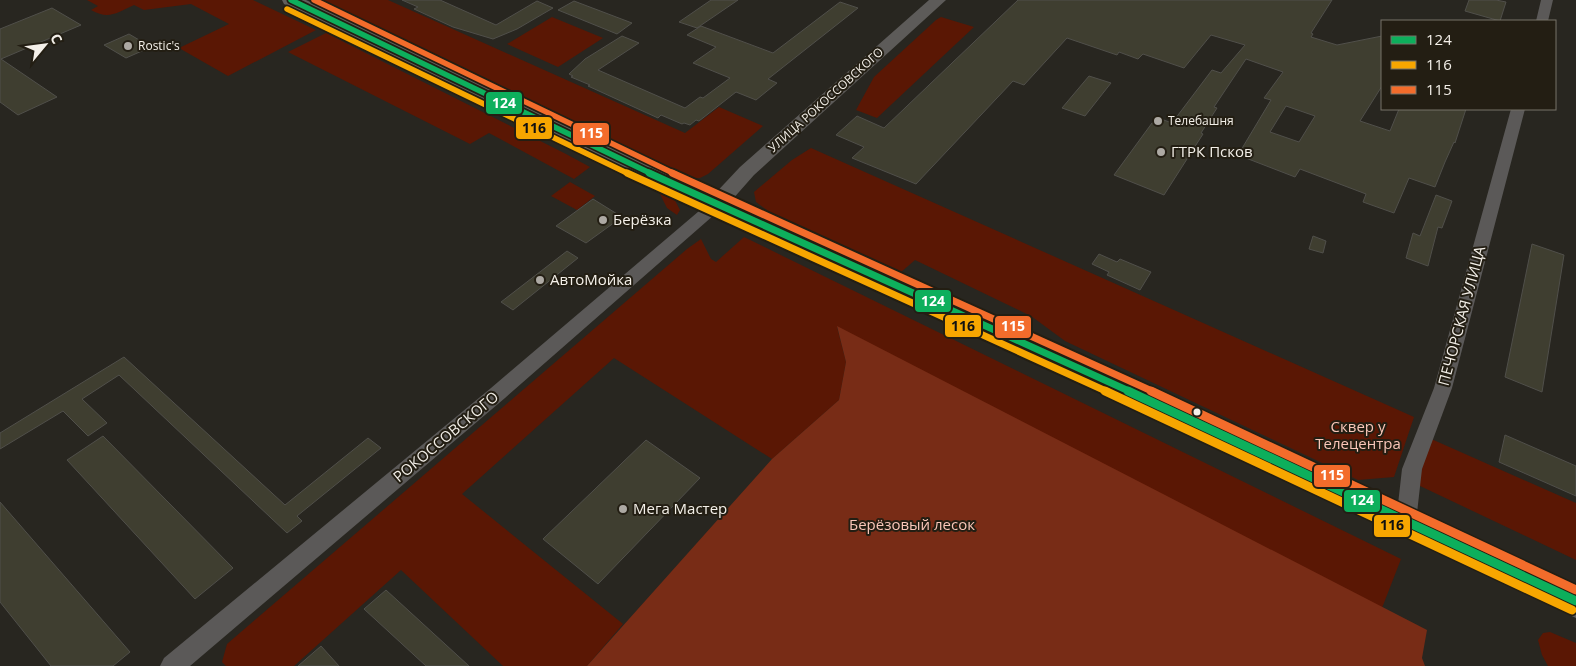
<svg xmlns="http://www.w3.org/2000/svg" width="1576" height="666" font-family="'Open Sans',sans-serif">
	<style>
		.green { fill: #5a1704 }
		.forest { fill: #782c16 }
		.building { fill: #3f3e30; stroke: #504f4a; fill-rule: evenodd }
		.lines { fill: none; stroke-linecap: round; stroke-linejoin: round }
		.street { fill: #5b5958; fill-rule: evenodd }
		.secondary { fill: #5d5b59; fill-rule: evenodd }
		.highway { fill: #615f5c; fill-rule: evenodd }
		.bus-1-far2-casing { stroke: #231e13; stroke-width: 9 }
		.bus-1-far1-casing { stroke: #231e13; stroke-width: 11 }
		.bus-1-casing { stroke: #231e13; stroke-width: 12 }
		.bus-2-far2-casing { stroke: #231e13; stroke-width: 9 }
		.bus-2-far1-casing { stroke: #231e13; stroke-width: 11 }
		.bus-2-casing { stroke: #231e13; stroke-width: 12 }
		.bus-3-far2-casing { stroke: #231e13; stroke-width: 9 }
		.bus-3-far1-casing { stroke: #231e13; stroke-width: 11 }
		.bus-3-casing { stroke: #231e13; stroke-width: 12 }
		.bus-1-far2 { stroke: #0daf5c; stroke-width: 5.5 }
		.bus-1-far1 { stroke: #0daf5c; stroke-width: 7 }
		.bus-1 { stroke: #0daf5c; stroke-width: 9 }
		.bus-2-far2 { stroke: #f7a600; stroke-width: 5.5 }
		.bus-2-far1 { stroke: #f7a600; stroke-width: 7 }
		.bus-2 { stroke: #f7a600; stroke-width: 9 }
		.bus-3-far2 { stroke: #f36c2b; stroke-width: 5.5 }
		.bus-3-far1 { stroke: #f36c2b; stroke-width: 7 }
		.bus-3 { stroke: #f36c2b; stroke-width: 9 }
		.poi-dot { fill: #ada9a3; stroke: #231e13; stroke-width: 2 }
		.bus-dot { fill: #f4f0e9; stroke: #231e13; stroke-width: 2 }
		.labels { text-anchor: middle; stroke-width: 4; stroke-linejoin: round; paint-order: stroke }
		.far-poi-label { font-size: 12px; fill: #f4f0e9; stroke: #231e13; text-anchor: start }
		.far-street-label { font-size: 12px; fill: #f4f0e9; stroke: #231e13 }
		.poi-label { font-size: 15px; fill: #f4f0e9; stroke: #231e13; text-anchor: start }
		.street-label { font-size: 15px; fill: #f4f0e9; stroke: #231e13 }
		.park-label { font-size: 15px; fill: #f9c6b8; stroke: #231e13 }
		.line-badge { stroke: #231e13; stroke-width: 2 }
		.badge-label { font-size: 14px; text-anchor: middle; font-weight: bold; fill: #fff }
		.pale-badge-label { font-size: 14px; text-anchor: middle; font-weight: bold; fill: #111 }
	</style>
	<rect width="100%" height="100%" fill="#282620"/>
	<!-- green -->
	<path class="green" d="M87,0H253L316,30L228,76L179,48L229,24L191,4L144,10L134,5C116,13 109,20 91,10L98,6Z
		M318,0H388L685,133L719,107L763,126L708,174L700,178L688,179Z
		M552,17L603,38L558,67L507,44Z
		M941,17L974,27L877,118L856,110L874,77L936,20Z
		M326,33L566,154L590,167L574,179L489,133L470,144L288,52Z
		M811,148L1414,417L1394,477L1358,480L1065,341L1031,316L915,260L900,273L775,216L756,202L754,192L792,160Z
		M570,182L595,196L577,210L551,196Z
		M664,191C673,195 676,202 680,210L677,215L667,208L660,194Z
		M744,237L1401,559L1382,608L837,327L846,362L839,400L772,459L614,358L462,494L623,624L587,666H503L401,570L294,666H226L222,662L227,644L687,249L701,239L711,259L716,262Z
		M1429,438L1576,503V560L1418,485Z
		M1550,632L1576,643V666H1548L1542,655L1538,640L1543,633Z"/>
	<!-- forest -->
	<path class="forest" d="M837,326L1427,630L1422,658L1425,666H587L772,459L839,400L846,362Z"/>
	<!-- building -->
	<path class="building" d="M402,0H440L496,25L537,1L553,8L517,29L493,39L453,27L414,9L418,7Z
		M711,0H738L697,28L679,22Z
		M1018,0H1332L1311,33L1313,34L1311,37L1337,45L1382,36V86L1360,121L1390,131L1399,109H1466L1455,143L1454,142L1445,162L1435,187L1409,178L1394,213L1363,202L1366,194L1300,169L1295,177L1238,155L1271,100L1264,98L1283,72L1246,59L1214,107L1217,108L1201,133L1203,134L1164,195L1114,175L1152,123L1161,119L1172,123L1212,70L1221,73L1245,45L1211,35L1184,68L1143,54L1138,59L1119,52L1117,55L1067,38L1024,85L1013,81L916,184L852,158L864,147L836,135L857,116L884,128ZM1286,106L1315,116L1299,142L1270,132Z
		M1469,0H1496L1506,2L1500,21L1465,11Z
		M574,1L632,23L617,34L558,10Z
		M840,2L858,8L768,79L777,83L756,100L736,92L699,121L696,120L690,125L684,123L682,124L661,115L658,118L588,86L590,85L571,77L573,76L569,74L585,59L622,36L639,43L598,70L685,108L700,97L703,98L730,78L693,63L716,47L687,35L701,26L773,53Z
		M52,8L81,25L1,59L57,97L18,115L0,102V29Z
		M129,34L151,47L126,58L104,45Z
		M1089,76L1111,83L1085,116L1062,108Z
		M1436,195L1452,201L1442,228L1438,227L1428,266L1406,258L1413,233L1420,236Z
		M593,199L622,217L586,243L556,226Z
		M1313,236L1326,241L1323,253L1309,249Z
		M1532,244L1564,255L1542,392L1505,377Z
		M567,251L578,258L513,310L501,302Z
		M1099,254L1117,262L1120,259L1151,272L1140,290L1107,275L1109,272L1092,264Z
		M124,357L285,505L368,438L381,448L297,516L302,521L287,533L119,375L82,399L107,423L88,436L63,411L0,449V433Z
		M1505,435L1576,466V496L1499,462Z
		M103,436L233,568L195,599L67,460Z
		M646,440L700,478L598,584L543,539Z
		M0,502L130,652L113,666H51L0,602Z
		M386,590L469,666H426L364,609Z
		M321,646L339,666H298Z"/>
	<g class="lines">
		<!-- street -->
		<path class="street" d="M1541,0H1553L1548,21H1536Z
			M1511,109H1525L1452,388L1422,469L1416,522L1413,529L1406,531L1399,529L1396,522L1402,469L1434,388Z
			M717,199L722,200L725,204L722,208L505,398L190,666H160L164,658L491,388L712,200Z"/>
		<!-- secondary -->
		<path class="secondary" d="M929,0H946L754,175L724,209L717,211L710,209L707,204L710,199L740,167Z"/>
		<!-- highway -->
		<path class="highway" d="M282,0H306L670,174L1040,337L1576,584V618L1020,353L654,184L284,4Z"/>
		<!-- bus-1-far2 casing -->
		<g class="bus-1-far2-casing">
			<path id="bus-1-far2" d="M291,0L652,174"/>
		</g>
		<!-- bus-1-far1 casing -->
		<g class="bus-1-far1-casing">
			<path id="bus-1-far1" d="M649,173L1131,392"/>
		</g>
		<!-- bus-1 casing -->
		<g class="bus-1-casing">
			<path id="bus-1" d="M1128,391L1576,601"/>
		</g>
		<!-- bus-2-far2 casing -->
		<g class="bus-2-far2-casing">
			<path id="bus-2-far2" d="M287,9L629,174"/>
		</g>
		<!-- bus-2-far1 casing -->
		<g class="bus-2-far1-casing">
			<path id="bus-2-far1" d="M627,173L1108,392"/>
		</g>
		<!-- bus-2 casing -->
		<g class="bus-2-casing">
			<path id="bus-2" d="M1105,391L1572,610"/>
		</g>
		<!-- bus-3-far2 casing -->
		<g class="bus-3-far2-casing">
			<path id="bus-3-far2" d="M314,0L675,174"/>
		</g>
		<!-- bus-3-far1 casing -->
		<g class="bus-3-far1-casing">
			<path id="bus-3-far1" d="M672,173L1154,392"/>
		</g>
		<!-- bus-3 casing -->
		<g class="bus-3-casing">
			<path id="bus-3" d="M1151,391L1576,590"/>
		</g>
		<!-- bus-1-far2 -->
		<use href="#bus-1-far2" class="bus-1-far2"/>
		<!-- bus-1-far1 -->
		<use href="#bus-1-far1" class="bus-1-far1"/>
		<!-- bus-1 -->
		<use href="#bus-1" class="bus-1"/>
		<!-- bus-2-far2 -->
		<use href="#bus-2-far2" class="bus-2-far2"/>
		<!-- bus-2-far1 -->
		<use href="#bus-2-far1" class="bus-2-far1"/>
		<!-- bus-2 -->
		<use href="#bus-2" class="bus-2"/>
		<!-- bus-3-far2 -->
		<use href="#bus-3-far2" class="bus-3-far2"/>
		<!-- bus-3-far1 -->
		<use href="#bus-3-far1" class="bus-3-far1"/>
		<!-- bus-3 -->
		<use href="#bus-3" class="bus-3"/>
	</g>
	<!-- markers -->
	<g class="poi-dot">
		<circle cx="128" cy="46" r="5"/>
		<circle cx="1158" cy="121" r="5"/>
		<circle cx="1161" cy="152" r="5"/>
		<circle cx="603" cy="220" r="5"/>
		<circle cx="540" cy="280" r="5"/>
		<circle cx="623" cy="509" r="5"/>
	</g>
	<circle class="bus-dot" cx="1197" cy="412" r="4.5"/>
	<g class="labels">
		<!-- far-poi labels -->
		<g class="far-poi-label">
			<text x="138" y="50">Rostic's</text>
			<text x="1168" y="125">Телебашня</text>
		</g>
		<!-- far-street labels -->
		<g class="far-street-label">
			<text transform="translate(826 100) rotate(-42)" y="4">УЛИЦА РОКОССОВСКОГО</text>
		</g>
		<!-- poi labels -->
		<g class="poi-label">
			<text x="1171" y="157">ГТРК Псков</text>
			<text x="613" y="225">Берёзка</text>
			<text x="550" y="285">АвтоМойка</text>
			<text x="633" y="514">Мега Мастер</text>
		</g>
		<!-- street labels -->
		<g class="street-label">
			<text transform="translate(1462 316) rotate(-75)" y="5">ПЕЧОРСКАЯ УЛИЦА</text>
			<text transform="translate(446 437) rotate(-40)" y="5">РОКОССОВСКОГО</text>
		</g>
		<!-- park labels -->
		<g class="park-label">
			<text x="1358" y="432">Сквер у<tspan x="1358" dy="17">Телецентра</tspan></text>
			<text x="912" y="530">Берёзовый лесок</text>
		</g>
	</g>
	<g class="line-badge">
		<rect x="485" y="91" width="38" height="24" rx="5" fill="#0daf5c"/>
		<rect x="515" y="116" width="38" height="24" rx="5" fill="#f7a600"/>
		<rect x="572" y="122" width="38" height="24" rx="5" fill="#f36c2b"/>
		<rect x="914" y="289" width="38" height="24" rx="5" fill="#0daf5c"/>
		<rect x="944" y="314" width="38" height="24" rx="5" fill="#f7a600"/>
		<rect x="994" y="315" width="38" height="24" rx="5" fill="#f36c2b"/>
		<rect x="1313" y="464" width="38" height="24" rx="5" fill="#f36c2b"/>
		<rect x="1343" y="489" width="38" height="24" rx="5" fill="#0daf5c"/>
		<rect x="1373" y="514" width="38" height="24" rx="5" fill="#f7a600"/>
	</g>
	<g class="badge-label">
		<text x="504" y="108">124</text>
		<text x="591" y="138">115</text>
		<text x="933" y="306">124</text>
		<text x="1013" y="331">115</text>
		<text x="1332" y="480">115</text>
		<text x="1362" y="505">124</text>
	</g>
	<g class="pale-badge-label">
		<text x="534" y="133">116</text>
		<text x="963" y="331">116</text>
		<text x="1392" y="530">116</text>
	</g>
	<!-- legend -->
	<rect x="1381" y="20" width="175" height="90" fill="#231e13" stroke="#777269"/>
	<rect x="1391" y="36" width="25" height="8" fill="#0daf5c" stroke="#777269"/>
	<text x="1426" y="45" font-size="15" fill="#f4f0e9">124</text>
	<rect x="1391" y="61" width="25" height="8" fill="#f7a600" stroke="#777269"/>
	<text x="1426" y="70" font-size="15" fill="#f4f0e9">116</text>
	<rect x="1391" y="86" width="25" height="8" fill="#f36c2b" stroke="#777269"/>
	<text x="1426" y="95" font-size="15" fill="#f4f0e9">115</text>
	<!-- north arrow -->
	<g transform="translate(45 45) rotate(61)" stroke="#231e13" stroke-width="4" paint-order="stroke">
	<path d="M0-4L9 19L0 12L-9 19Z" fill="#f4f0e9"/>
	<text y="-8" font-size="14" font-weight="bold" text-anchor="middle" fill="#f4f0e9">С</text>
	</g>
</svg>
